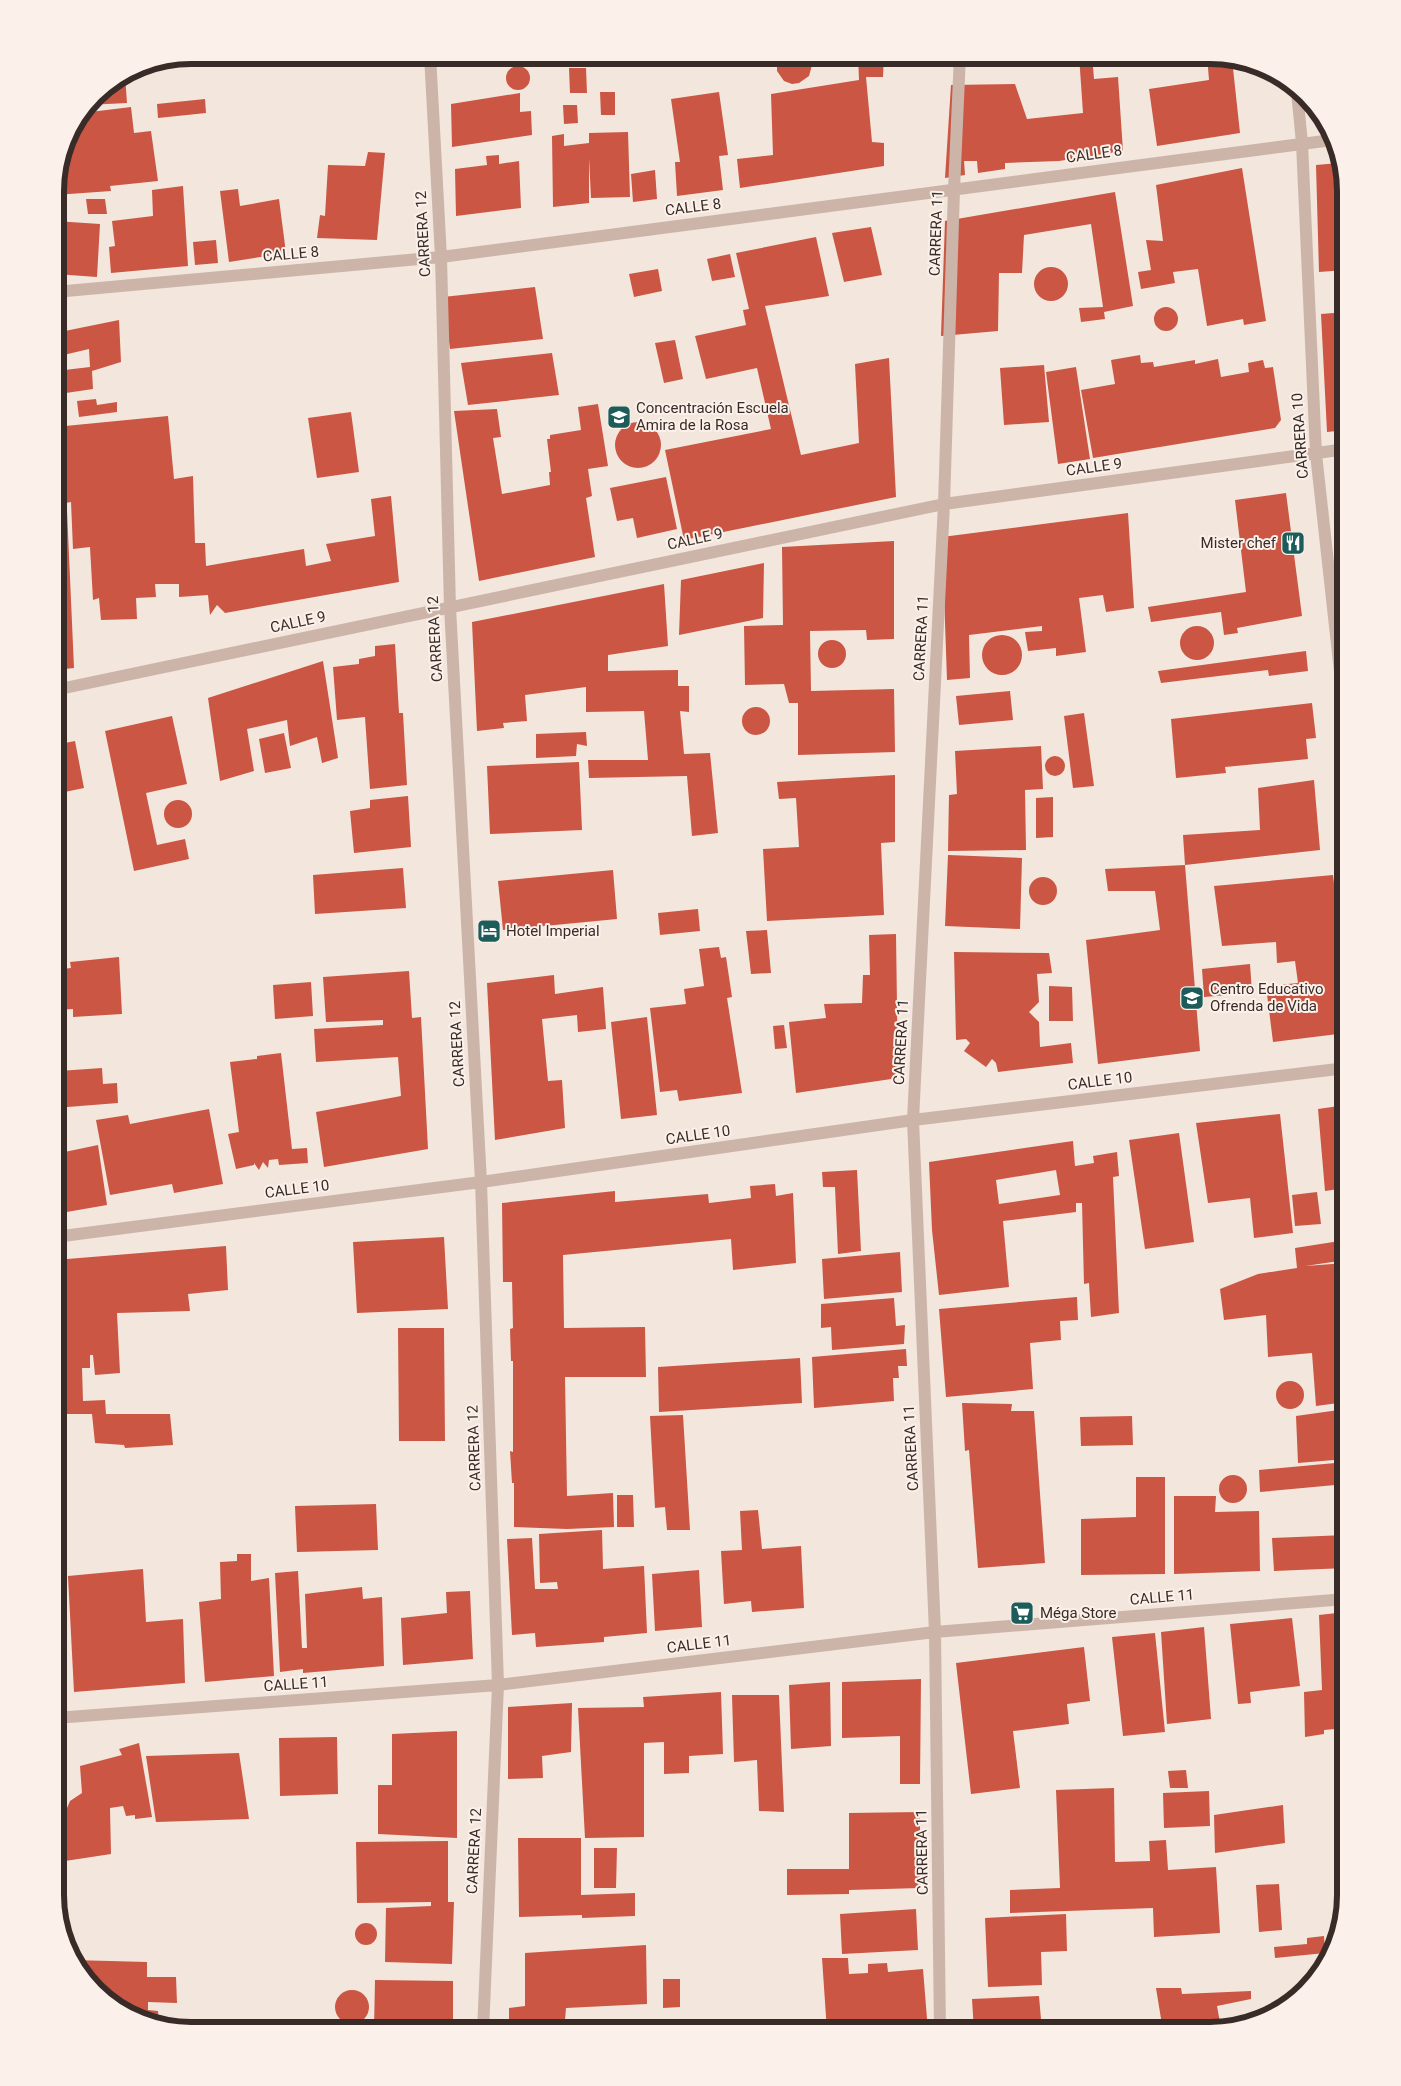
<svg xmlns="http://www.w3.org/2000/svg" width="1401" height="2086" font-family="Roboto,sans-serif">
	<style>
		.building { fill: #cb5643; fill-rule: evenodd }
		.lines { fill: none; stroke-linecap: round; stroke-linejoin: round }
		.minor { stroke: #ccb5a8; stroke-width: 12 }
		.labels { text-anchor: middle; stroke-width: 4; stroke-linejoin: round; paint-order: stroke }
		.street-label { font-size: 15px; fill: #392c28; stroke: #fbf1ea }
		.poi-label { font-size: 15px; fill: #392c28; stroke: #fbf1ea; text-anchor: start }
		.rim { fill: none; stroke: #392c28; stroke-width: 6 }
	</style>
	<rect width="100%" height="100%" fill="#f3e6dd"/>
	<!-- building -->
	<path class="building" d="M318,55H383V59L318,61Z
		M455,55H536V59H456Z
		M781,55H807L812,65L809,76L799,83L792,84L784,81L777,71V62Z
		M858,55H884L883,77H866L872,142L884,143V166L740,188L737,159L773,155L771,94L859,80Z
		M1079,55H1092L1094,79L1118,77L1123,151L1059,161L1005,163V169L978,173L977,161H964L965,175L945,178L951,85L1015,84L1027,119L1083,113Z
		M1207,55H1219L1232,59L1240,133L1157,146L1149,89L1209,80Z
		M506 78a12 12 0 1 1 24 0a12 12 0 1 1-24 0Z
		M569,68H586L587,93H570Z
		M125,75L127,103L87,105L95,95Z
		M600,92H615V115H601Z
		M719,92L728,155L719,156L723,190L677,196L675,162H680L671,99Z
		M520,93V112L531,111L532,135L452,147L451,104Z
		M205,99L206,113L158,118L157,104Z
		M563,105H577L578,123L564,124Z
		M131,107L134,133L151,131L158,181L110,186L111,191L55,195V182L69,131L82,113Z
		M628,132L630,197L591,198L589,158V203L553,207L552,136L564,134V146L589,143V133Z
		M368,152L385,153L377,240L317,238L320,215L325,216L328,165L365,166Z
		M499,155V164L519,161L521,208L456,216L455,169L487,165L486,156Z
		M1339,163L1346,191V270L1319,272L1316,165Z
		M1242,168L1266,321L1244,325L1243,319L1207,326L1198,269L1173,272L1175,283L1141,289L1138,272L1151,270L1146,240L1163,241L1156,185Z
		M655,170L657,199L633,202L631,174Z
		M183,186L188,266L111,273L109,247L115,246L112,221L153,216L152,190Z
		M238,189L240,206L279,199L286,253L229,262L220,191Z
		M1115,192L1133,306L1104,312L1105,319L1081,322L1079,308L1103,307L1091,224L1024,235L1022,273H999L998,331L941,336L945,221Z
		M86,199H105L107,214H88Z
		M55,221L100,224L97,277L55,274Z
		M871,227L882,275L844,282L832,233Z
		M816,237L829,296L765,306L801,455L859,443L855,364L889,358L896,497L684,540L665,450L771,429L757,368L706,379L695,336L746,325L743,310L749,309L736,253Z
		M216,240L218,263L195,265L193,242Z
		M730,254L735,277L712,281L707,259Z
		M1034 284a17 17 0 1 1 34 0a17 17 0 1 1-34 0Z
		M658,269L662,291L634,297L629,274Z
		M535,287L543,339L450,349L443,297Z
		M1154 319a12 12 0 1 1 24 0a12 12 0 1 1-24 0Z
		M1346,312V430L1327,432L1321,314Z
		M119,320L121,362L92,371L93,389L59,394L56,371L90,367L89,349L55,357V333Z
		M675,340L683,379L664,383L655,343Z
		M552,353L559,395L468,405L461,363Z
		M1140,355L1141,363L1153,362L1154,367L1195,360V364L1218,359L1221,377L1249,372L1248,363L1263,360L1265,368L1273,367L1281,420L1275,428L1093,458L1081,390L1115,384L1111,360Z
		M1044,365L1049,422L1004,425L1000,368Z
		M1076,367L1090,459L1058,464L1046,372Z
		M96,399L97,405L117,402V412L79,417L77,401Z
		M598,404L608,466L588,469L592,496L586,498L595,557L479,581L454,411L497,409L501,437L493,438L502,494L550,485L549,472H551L547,439H550V435L581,430L578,407Z
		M351,412L359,472L317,478L308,418Z
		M168,416L174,479L193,476L195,543H205L206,566L304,549L306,566L331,561L326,544L375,536L371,499L391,496L399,582L225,613L217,605L210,615L208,595L179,597V584H155L156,597L136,598L137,619L101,620L99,598L93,600L90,547L73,549L71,502L55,505V427Z
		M615 445a23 23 0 1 1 46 0a23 23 0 1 1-46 0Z
		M666,477L677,529L637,538L633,518L617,521L610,488Z
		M1346,483V517H1345L1341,484Z
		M1286,493L1302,616L1237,628L1238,633L1224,635L1221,612L1151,622L1148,607L1246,592L1235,500Z
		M67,510L74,668L55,670V512Z
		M1128,513L1134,608L1106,612L1103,595L1079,598L1086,652L1056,656V648L1028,651L1025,632L1042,631V626L969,635L970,678L947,680L942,537Z
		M894,541V639L867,640L866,630L810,631L811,691L894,689L895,752L798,755V703H789L784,684L745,685L744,626L783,625L782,547Z
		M764,563L763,618L679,635L681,580Z
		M664,584L668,646L608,655V671L678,670V686H689V712L680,711L684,754L710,753L718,833L692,836L687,776L589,778L588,760H648L644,711L586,712V687L525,695L527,721L503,723L504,728L477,731L472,622Z
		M1180 643a17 17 0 1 1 34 0a17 17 0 1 1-34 0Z
		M982 655a20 20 0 1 1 40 0a20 20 0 1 1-40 0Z
		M818 654a14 14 0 1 1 28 0a14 14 0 1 1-28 0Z
		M395,644L399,713H403L407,785L370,789L365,717L337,720L333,667L359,664V659L375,656V646Z
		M1306,651L1308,671L1269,676L1268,670L1161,683L1158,671Z
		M323,661L338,758L322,763L317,737L290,746L287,720L247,729L254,771L220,781L208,698Z
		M1010,691L1013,720L959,725L956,696Z
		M1312,703L1316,738L1306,739L1308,759L1225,767L1226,773L1176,778L1171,719Z
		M742 721a14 14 0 1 1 28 0a14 14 0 1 1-28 0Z
		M1084,713L1094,786L1073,788L1064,716Z
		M172,716L187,784L146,793L157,845L185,839L189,859L134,871L105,731Z
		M586,732L587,746L577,744L576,756L536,758V734Z
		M284,733L291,768L265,773L259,739Z
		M75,741L84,788L55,794V745Z
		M1041,746L1043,789L1025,790L1026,850L948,851L949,795L957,794L955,751Z
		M1045 766a10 10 0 1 1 20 0a10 10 0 1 1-20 0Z
		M579,762L582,830L490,834L487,766Z
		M895,775V842L881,843L884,915L767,921L763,849L799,847L796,798L779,799L777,782Z
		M1314,780L1320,850L1185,865L1200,1051L1098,1064L1086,940L1160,930L1155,891H1108L1105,869L1185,865L1183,835L1260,830L1258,788Z
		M408,796L411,847L354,853L350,811L370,808V800Z
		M1053,797V837L1036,838V798Z
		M164 814a14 14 0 1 1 28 0a14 14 0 1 1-28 0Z
		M948,855L1022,858L1020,929L945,926Z
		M403,868L406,908L315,914L313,875Z
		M613,870L617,919L503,930L498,881Z
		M55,873L62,937L55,938Z
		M1333,875L1346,985V1033L1273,1042L1266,986L1298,983L1295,961L1277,963L1276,942L1222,946L1214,886Z
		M1029 891a14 14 0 1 1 28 0a14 14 0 1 1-28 0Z
		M698,909L700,931L660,935L658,913Z
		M767,930L771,973L751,974L746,931Z
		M896,934L898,1078L796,1093L789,1022L826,1018L824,1004L862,1003L863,975H870L869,935Z
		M719,947L721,958L726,957L732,997L727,998L742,1093L679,1101L677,1090L660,1092L650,1008L686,1004L684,989L704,986L699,949Z
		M954,952L1049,953L1052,973L1037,974L1039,1002L1029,1012L1039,1022L1040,1047L1071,1043L1073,1063L998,1072L996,1063L992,1059L986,1067L964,1051L970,1043L966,1039L956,1040Z
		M119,957L122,1014L73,1017V1009L55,1010V970L71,968L70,962Z
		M1250,964L1252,993L1204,997L1202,969Z
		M409,971L412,1018L421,1017L428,1149L324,1167L316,1112L401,1096L398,1057L316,1062L314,1029L383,1025V1020L326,1022L323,977Z
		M554,975L555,994L603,987L606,1029L578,1032L577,1015L542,1019L548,1081L562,1080L565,1128L495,1140L487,983Z
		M311,982L313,1016L275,1019L273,985Z
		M1049,986L1072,987L1073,1021H1049Z
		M647,1017L657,1115L621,1119L611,1022Z
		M784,1025L787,1048L775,1049L773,1026Z
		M55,1040H58L59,1071L102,1068L103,1084L117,1083L118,1103L55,1108Z
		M281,1053L292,1149L307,1148L308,1163L279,1165L278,1159L269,1160L268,1168L263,1162L259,1170L254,1163V1165L236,1169L228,1134L239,1132L230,1062L257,1059V1056Z
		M1346,1105V1188L1325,1191L1318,1109Z
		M209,1109L223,1184L174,1193L172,1184L110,1195L96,1120L128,1115L130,1124Z
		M1280,1114L1293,1233L1254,1238L1250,1198L1208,1203L1196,1123Z
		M1179,1133L1194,1242L1145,1249L1129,1140Z
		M1073,1141L1075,1166L1094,1163L1093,1156L1117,1152L1119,1176L1113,1177L1119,1313L1091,1317L1089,1283L1084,1284L1082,1203H1076V1212L1003,1221L1009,1287L939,1295L932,1230L929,1162ZM1056,1170L1060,1195L999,1204L996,1180Z
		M98,1145L107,1205L55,1214V1154Z
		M857,1170L861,1251L838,1254L835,1187H823L822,1172Z
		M775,1184L776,1196L793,1193L796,1263L733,1270L731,1239L563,1255L564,1328L645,1327L646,1377H565L567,1496L613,1493L614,1527L567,1529L514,1527V1483H512L510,1451L513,1452V1361H511L510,1329L513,1328L512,1282H503L502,1203L615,1191V1202L708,1194L709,1203L751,1198L750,1186Z
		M1317,1192L1321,1224L1295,1226L1292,1195Z
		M444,1237L448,1309L357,1313L353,1242Z
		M1346,1240V1260L1305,1266L1346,1263V1402L1316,1406L1312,1353L1268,1357L1266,1315L1224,1320L1220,1289L1258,1274L1297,1268L1295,1248Z
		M226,1246L228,1290L188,1294L190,1311L117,1313L120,1373L95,1375L93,1355H90V1368H82L83,1401L105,1400L106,1414H170L173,1445L125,1448L124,1445L95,1443L92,1414H63L55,1321V1260Z
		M900,1252L902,1292L824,1299L822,1259Z
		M1077,1297L1078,1320L1060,1321L1061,1340L1030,1343L1033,1389L946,1397L939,1309Z
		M894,1298L896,1326L905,1325L904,1344L832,1350L831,1327L821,1328V1304Z
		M398,1328H444L445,1441H399Z
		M906,1349L907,1366H898L899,1378H893L894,1401L814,1408L812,1357Z
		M800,1358L802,1403L659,1412L658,1367Z
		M1276 1395a14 14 0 1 1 28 0a14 14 0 1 1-28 0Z
		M962,1403L1012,1404L1011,1411H1034L1045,1563L978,1568L969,1450L965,1451Z
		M1346,1409V1459L1298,1463L1296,1416Z
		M683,1415L690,1530H667L665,1507L655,1508L650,1416Z
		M1132,1416L1133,1445L1081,1446L1080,1417Z
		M1346,1462V1484L1260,1492L1259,1470Z
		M1219 1489a14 14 0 1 1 28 0a14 14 0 1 1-28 0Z
		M1136,1477H1165V1574L1081,1575V1519L1136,1517Z
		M617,1495H633L634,1527H617Z
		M1174,1496H1216L1215,1512L1259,1511L1260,1571L1174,1574Z
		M376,1504L378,1550L297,1552L295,1506Z
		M758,1510L762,1549L801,1546L804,1608L752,1612L751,1601L724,1604L721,1551L742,1550L740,1511Z
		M602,1530L603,1569L644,1566L647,1633L604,1637V1642L536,1647L535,1633L512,1635L507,1539L532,1538L535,1589H558L557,1582L540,1583L539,1534Z
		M1346,1535V1568L1274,1571L1272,1538Z
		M237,1554H251V1581L269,1578L274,1676L205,1682L199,1602L221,1599L220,1562L237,1561Z
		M143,1569L146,1622L183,1619L185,1683L74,1692L68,1576Z
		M699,1570L702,1627L655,1631L652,1574Z
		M298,1571L302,1648H307L305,1594L362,1587L363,1599L382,1597L384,1666L303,1673V1669L280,1672L275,1573Z
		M470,1591L473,1659L403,1665L401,1618L447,1613L446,1592Z
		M1346,1612V1670L1336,1671L1346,1713V1728L1324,1730V1734L1305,1737L1304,1692L1322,1690L1319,1615Z
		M1292,1618L1300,1686L1250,1692L1251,1703L1238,1704L1230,1624Z
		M1204,1627L1211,1719L1167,1724L1161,1632Z
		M1155,1633L1165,1732L1123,1736L1112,1637Z
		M1084,1647L1090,1701L1067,1704L1069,1724L1013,1731L1020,1788L971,1794L956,1663Z
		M921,1679L920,1784H900V1736L842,1738V1682Z
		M830,1682L831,1746L791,1749L789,1685Z
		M721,1692L723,1754L689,1756V1773L664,1774V1742L644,1743V1837L585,1838L578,1708L644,1707L643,1697Z
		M732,1695H779L784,1812L759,1811L757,1760L734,1762Z
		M572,1703L571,1752L542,1756L543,1778L508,1779V1707Z
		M457,1731V1838L378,1834V1785H392V1734Z
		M337,1737L338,1794L280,1796L279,1738Z
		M139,1743L152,1817L135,1819V1815L126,1816L123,1806L110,1808L111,1854L65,1861L64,1815L70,1801L82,1793L80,1766L122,1755L119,1749Z
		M239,1753L249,1819L156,1822L146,1756Z
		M1186,1770L1188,1788H1170L1168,1771Z
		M1114,1788L1115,1862L1150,1861L1149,1841L1166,1840L1168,1870L1216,1867L1220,1933L1154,1937L1153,1908L1010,1913V1890L1060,1888L1056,1790Z
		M1209,1791L1210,1826L1164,1828L1163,1793Z
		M1283,1805L1285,1843L1215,1853L1214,1815Z
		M920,1812V1888L849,1890V1894L787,1895V1869H849V1813Z
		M518,1838H581V1895L635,1893V1916L582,1918V1915L519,1917Z
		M448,1841V1902H454L452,1964L385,1962L386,1908L431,1906V1902L357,1903L356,1842Z
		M594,1848H617L616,1888H594Z
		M1279,1884L1282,1930L1259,1932L1256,1885Z
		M916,1909L918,1950L842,1954L840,1914Z
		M1066,1914L1067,1951L1041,1952L1042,1985L988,1987L985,1918Z
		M355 1934a11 11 0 1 1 22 0a11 11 0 1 1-22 0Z
		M1324,1936L1325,1953L1275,1958L1274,1947L1307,1944V1938Z
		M646,1945L647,2004L566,2008L565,2020L509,2025V2008L525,2006V1953Z
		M822,1958H848L849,1974L868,1973V1964L887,1963L888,1972L923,1969L928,2031H827Z
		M72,1960L147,1962V1977H176L177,2003L148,2002V2010L158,2011L159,2023L116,2008Z
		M663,1979H680V2007L663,2008Z
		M375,1980L453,1981V2030L374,2029Z
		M1156,1988H1181L1182,1994L1251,1991V1999L1217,2006L1221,2028L1210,2031H1163Z
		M335 2007a17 17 0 1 1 34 0a17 17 0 1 1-34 0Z
		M1039,1996L1042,2031H974L972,1999Z
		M1156,2027L1157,2031H1133V2029Z"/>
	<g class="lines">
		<!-- minor -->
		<path class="minor" d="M430,55L441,257L450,607L481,1182L498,1685L483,2031
			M1297,92L1302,143L1316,454L1346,726
			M55,292L441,257L1332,140
			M55,690L944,504L1346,449
			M55,1237L481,1182L913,1120L1346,1068
			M55,1718L498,1685L935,1632L1346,1599
			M940,2031L935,1632L913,1120L944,504L954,190L960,55"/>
	</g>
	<!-- icons -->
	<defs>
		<g id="school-square" transform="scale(1.25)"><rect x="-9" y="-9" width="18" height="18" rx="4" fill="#1c5c5a" stroke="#fbf1ea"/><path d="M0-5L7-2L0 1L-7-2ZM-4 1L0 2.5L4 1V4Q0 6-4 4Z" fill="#fff"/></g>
		<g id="restaurant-square" transform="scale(1.25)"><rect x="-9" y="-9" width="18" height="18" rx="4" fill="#1c5c5a" stroke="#fbf1ea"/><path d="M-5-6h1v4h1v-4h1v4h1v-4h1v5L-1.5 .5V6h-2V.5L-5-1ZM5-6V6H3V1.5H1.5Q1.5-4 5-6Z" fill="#fff"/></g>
		<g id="hotel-square" transform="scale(1.25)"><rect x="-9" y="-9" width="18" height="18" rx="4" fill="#1c5c5a" stroke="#fbf1ea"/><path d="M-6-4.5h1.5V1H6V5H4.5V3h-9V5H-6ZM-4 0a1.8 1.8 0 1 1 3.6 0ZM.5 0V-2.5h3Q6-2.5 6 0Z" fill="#fff"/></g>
		<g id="supermarket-square" transform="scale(1.25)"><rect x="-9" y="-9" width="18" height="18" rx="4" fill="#1c5c5a" stroke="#fbf1ea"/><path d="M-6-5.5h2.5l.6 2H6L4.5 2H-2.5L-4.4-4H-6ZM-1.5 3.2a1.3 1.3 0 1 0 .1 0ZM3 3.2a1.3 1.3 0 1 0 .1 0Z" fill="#fff"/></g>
	</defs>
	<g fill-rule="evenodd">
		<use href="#school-square" x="619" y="417"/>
		<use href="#restaurant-square" x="1293" y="543"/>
		<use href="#hotel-square" x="489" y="931"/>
		<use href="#school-square" x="1192" y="998"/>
		<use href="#supermarket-square" x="1022" y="1613"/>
	</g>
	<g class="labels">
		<!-- street labels -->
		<g class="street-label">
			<text transform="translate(1094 154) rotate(-8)" y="5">CALLE 8</text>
			<text transform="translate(693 207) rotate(-7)" y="5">CALLE 8</text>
			<text transform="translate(936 233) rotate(-88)" y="5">CARRERA 11</text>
			<text transform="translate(423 234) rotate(-93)" y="5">CARRERA 12</text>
			<text transform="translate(291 254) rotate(-5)" y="5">CALLE 8</text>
			<text transform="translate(1300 436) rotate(-94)" y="5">CARRERA 10</text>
			<text transform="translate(1094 467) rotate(-8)" y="5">CALLE 9</text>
			<text transform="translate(695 539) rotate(-12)" y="5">CALLE 9</text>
			<text transform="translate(298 622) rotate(-12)" y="5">CALLE 9</text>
			<text transform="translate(921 638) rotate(-87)" y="5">CARRERA 11</text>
			<text transform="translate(435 639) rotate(-93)" y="5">CARRERA 12</text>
			<text transform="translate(901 1042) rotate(-87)" y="5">CARRERA 11</text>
			<text transform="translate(457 1044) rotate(-93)" y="5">CARRERA 12</text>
			<text transform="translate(1100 1081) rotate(-7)" y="5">CALLE 10</text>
			<text transform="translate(698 1135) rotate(-8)" y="5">CALLE 10</text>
			<text transform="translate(297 1189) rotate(-7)" y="5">CALLE 10</text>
			<text transform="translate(474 1448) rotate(-92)" y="5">CARRERA 12</text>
			<text transform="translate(911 1448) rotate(-93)" y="5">CARRERA 11</text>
			<text transform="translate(1162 1597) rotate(-5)" y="5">CALLE 11</text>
			<text transform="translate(699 1644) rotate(-7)" y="5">CALLE 11</text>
			<text transform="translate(296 1684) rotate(-4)" y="5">CALLE 11</text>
			<text transform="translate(474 1851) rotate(-87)" y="5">CARRERA 12</text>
			<text transform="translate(922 1852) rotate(-91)" y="5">CARRERA 11</text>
		</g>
		<!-- poi labels -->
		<g class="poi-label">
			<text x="636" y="413">Concentración Escuela<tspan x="636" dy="17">Amira de la Rosa</tspan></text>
			<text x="1276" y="548" text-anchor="end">Mister chef</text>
			<text x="506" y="936">Hotel Imperial</text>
			<text x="1210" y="994">Centro Educativo<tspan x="1210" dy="17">Ofrenda de Vida</tspan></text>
			<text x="1040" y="1618">Méga Store</text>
		</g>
	</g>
	<!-- crop -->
	<path d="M0 0H1401V2086H0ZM191 64H1210A127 127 0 0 1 1337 191V1895A127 127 0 0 1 1210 2022H191A127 127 0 0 1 64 1895V191A127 127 0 0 1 191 64Z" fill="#fbf1ea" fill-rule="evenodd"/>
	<path class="rim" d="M191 64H1210A127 127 0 0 1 1337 191V1895A127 127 0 0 1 1210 2022H191A127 127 0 0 1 64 1895V191A127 127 0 0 1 191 64Z"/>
</svg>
